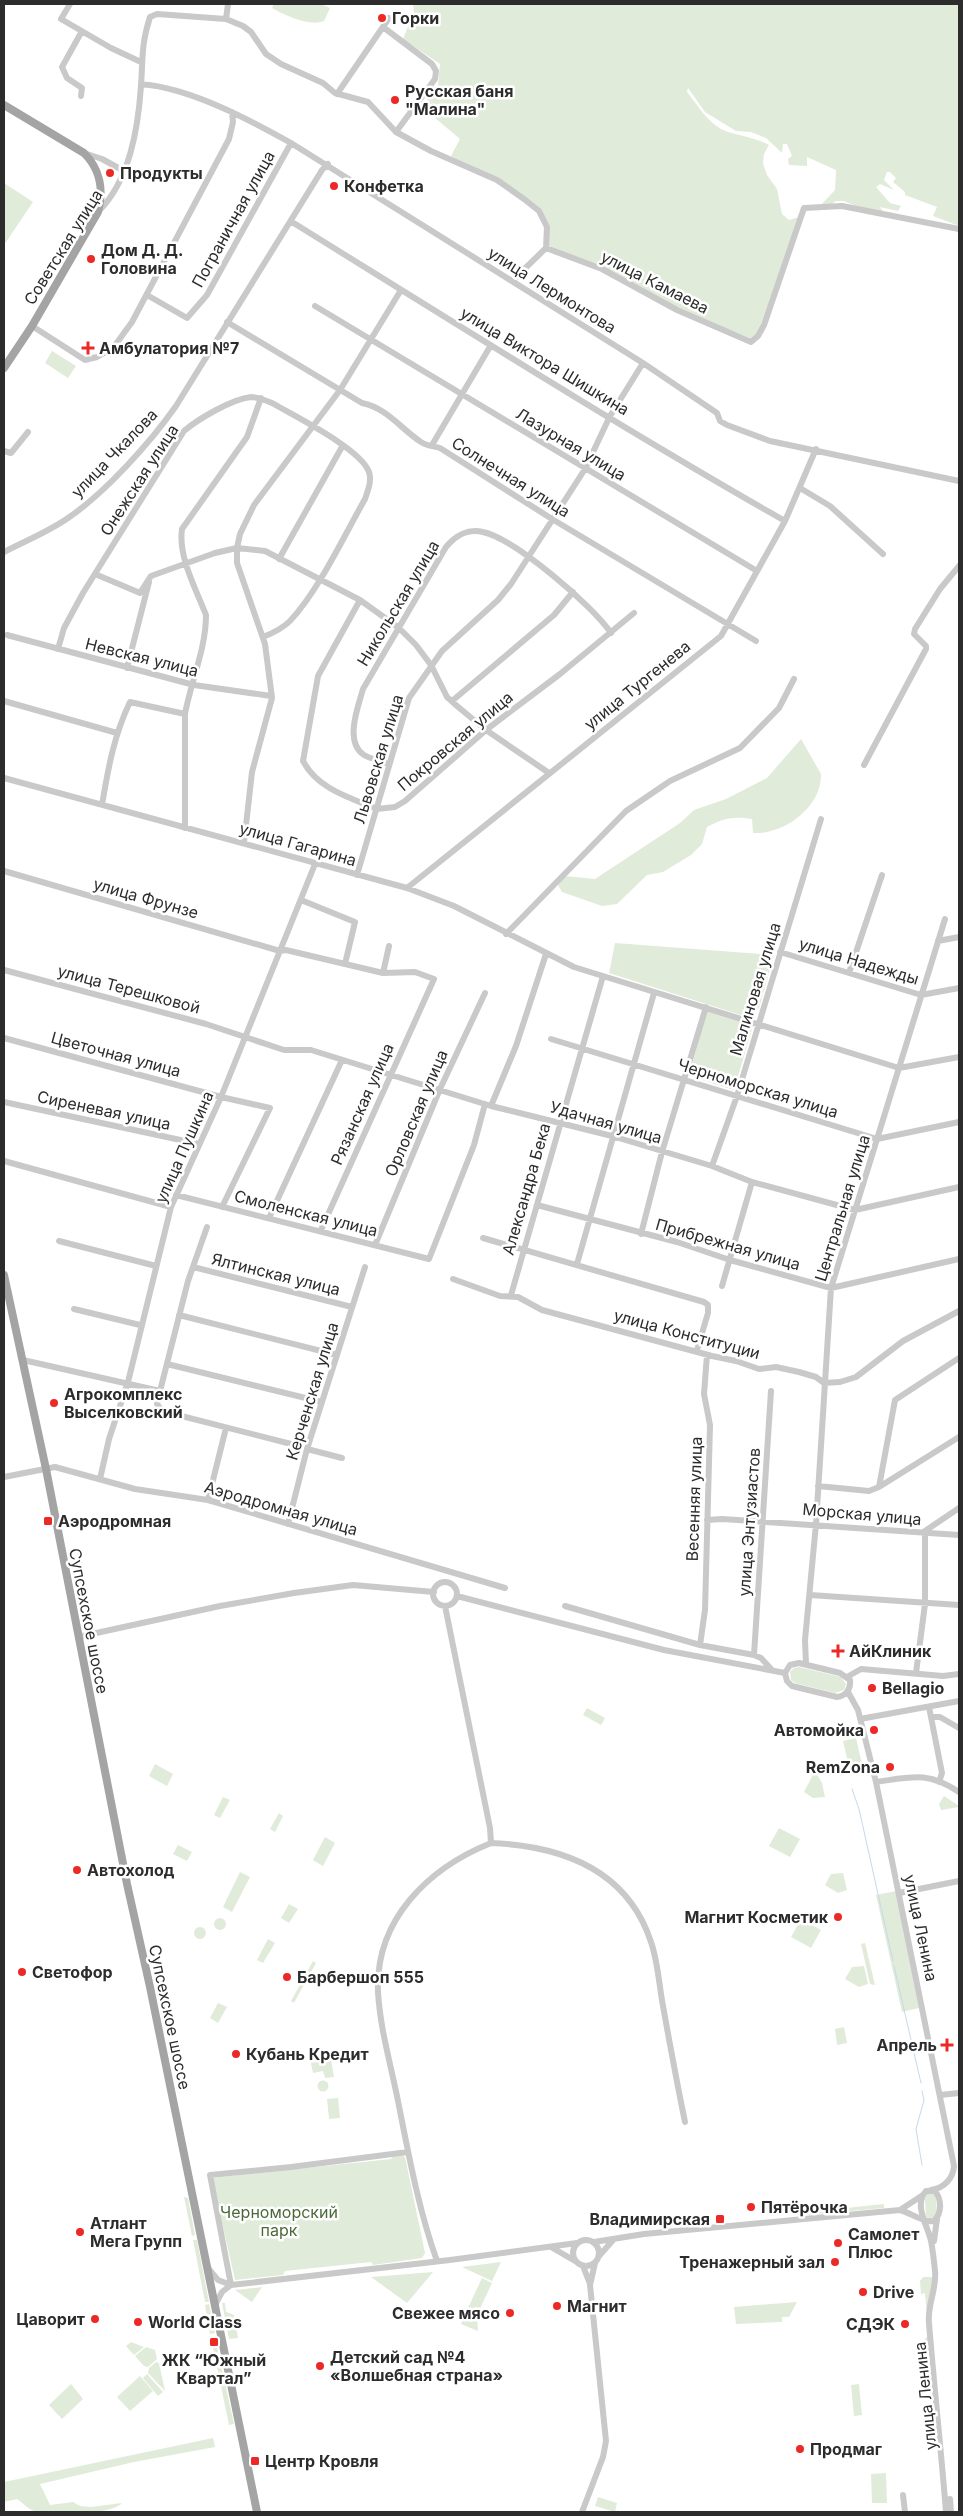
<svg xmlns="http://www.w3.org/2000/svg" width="963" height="2516" font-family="Inter,sans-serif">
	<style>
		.green { fill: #e1ebd9 }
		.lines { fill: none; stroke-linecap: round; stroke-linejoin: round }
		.stream { stroke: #c4d9ec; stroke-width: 1 }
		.minor { stroke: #c9c9c9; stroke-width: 6 }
		.major { stroke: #a4a4a4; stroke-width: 8 }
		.poi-dot { fill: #eb2926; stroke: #fff; stroke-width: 2 }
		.labels { text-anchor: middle; stroke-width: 5; stroke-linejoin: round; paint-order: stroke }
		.poi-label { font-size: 16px; font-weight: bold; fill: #2c2c2c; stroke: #fff; text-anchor: start }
		.street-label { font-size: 16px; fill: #2c2c2c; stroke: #fff }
		.park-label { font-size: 16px; fill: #4b6939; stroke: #fff }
	</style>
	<rect width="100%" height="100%" fill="#fff"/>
	<!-- green -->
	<path class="green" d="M274,4H321L330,8L324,21C310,27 284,15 272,8Z
		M413,4H959V226L933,216L937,207L905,195V192L893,182L896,178L890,172H887L884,180L894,190L880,184L876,187L890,203L901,206L898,211L880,207L885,215L858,207L844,201H836L828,207L820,206L835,190L836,170L807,157V166L789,165L788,159L792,156L787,144H783L782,153L766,138L751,132L736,131L705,112L688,88L687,92C699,107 709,125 728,132C742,136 756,138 769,145L764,154L763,164L767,175L777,189L782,214L789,220L799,217L757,335L750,338L673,307L612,273L547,248C546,238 546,227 541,217C533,201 469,168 451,156L460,139L422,107L438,85L440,64L403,39L414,12Z
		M4,183L33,202L4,245Z
		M52,351L76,366L68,378L45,363Z
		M801,739L821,774C822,807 784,835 753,833L752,819C734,816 723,818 707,827L702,844L691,855L663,872L647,875L617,904L602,906L562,892L558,885L564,876L595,879L680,823L694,810L726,799L767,778Z
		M615,943L774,955L759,1008L747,1017L609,973Z
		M707,1010L754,1022L734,1090L689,1076Z
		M799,1667L841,1677L846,1684L844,1690L835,1693L795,1683L791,1680L790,1672L794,1668Z
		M587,1708L605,1718L601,1725L583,1715Z
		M856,1738L862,1764L849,1767L843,1741Z
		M155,1764L173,1774L167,1786L149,1776Z
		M815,1771L822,1783L825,1797L813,1798L804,1792Z
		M944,1796L959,1806V1807L941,1810L939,1804Z
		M223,1797L230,1800L220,1818L214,1815Z
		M279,1813L283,1816L275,1832L270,1829Z
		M779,1828L800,1839L790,1857L769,1846Z
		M325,1837L335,1843L323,1866L313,1860Z
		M178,1845L192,1852L187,1861L173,1854Z
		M240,1872L250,1877L232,1912L223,1907Z
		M843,1873L847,1890L838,1893L825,1885L831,1874Z
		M896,1891L919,2008L902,2012L876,1895Z
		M289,1904L298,1909L289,1923L281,1918Z
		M214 1924a6 6 0 1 1 12 0a6 6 0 1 1-12 0Z
		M801,1919L821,1930L811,1948L791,1937Z
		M194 1933a6 6 0 1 1 12 0a6 6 0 1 1-12 0Z
		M268,1939L275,1943L263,1963L257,1960Z
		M865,1943L875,1985L870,1984L861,1944Z
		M313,1961L316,1963L294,2003L291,2001Z
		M864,1966L868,1984L859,1987L845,1979L852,1967Z
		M218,2003L227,2007L218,2023L210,2018Z
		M844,2027L847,2043L837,2045L835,2029Z
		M331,2059L334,2077L325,2078L323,2071L313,2073L311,2063Z
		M317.5 2086a5.5 5.5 0 1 1 11 0a5.5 5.5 0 1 1-11 0Z
		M338,2098L340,2118L329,2119L327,2099Z
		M400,2154L405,2157L425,2253L422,2258L373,2265L371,2262L285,2271L283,2275L235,2280L212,2178L391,2159L393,2156Z
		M931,2192L936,2196L937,2214L934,2219L926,2217L925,2199L927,2193Z
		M184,2197L188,2198L195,2235L192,2236Z
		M884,2204V2208L806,2215L808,2212Z
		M193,2240H197L209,2302H205Z
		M501,2262L492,2281L462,2267Z
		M433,2272L407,2303L371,2277Z
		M931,2277L933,2278L928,2350L925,2338L929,2337L925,2293L921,2294L920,2281L923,2277Z
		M482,2278L492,2283L477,2315L467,2310Z
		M262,2287L252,2302L235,2290Z
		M797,2302L789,2317H782V2322L736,2324L734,2307Z
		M222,2303H225L226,2312L234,2315L238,2338L229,2339Z
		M209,2304L215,2333L210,2334L205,2305Z
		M467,2311L477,2317L478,2331L461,2324Z
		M131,2342L144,2347L134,2355L126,2346Z
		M146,2347L155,2350L157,2359L148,2367L144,2366L135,2356Z
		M217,2347L234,2424L229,2425L213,2348Z
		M156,2362L159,2363L165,2391L148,2373L149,2368Z
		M147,2374L163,2392L158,2396L143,2378Z
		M140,2376L153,2391L130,2411L117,2397Z
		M71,2384L83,2399L62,2419L49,2405Z
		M859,2384L862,2415L854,2416L851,2385Z
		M213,2438L215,2447L134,2462L40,2484L50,2505L73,2502L80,2506L91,2507L122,2503C112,2515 53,2515 37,2512C30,2511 23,2503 17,2499L4,2502V2482Z
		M886,2473L887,2503H872L871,2474Z
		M598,2497L617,2503L615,2512L595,2506Z"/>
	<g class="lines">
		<!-- stream -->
		<path class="stream" d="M852,1789L859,1809L893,1961
			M894,1966L921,2083
			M922,2165L916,2129L924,2100L922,2091"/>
		<!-- minor -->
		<path class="minor" d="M70,4L61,19L111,48L141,62
			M226,19L228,4
			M383,27L432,64L436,71L435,79L396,132
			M141,84C190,88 248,119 291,143L643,363L717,413L720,421L727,425L770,441L959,481
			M337,94L389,18
			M81,96L82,88L67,78L62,67L82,31
			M84,153L102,159L124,171
			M98,212C130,180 138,129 141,86C143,58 141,45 150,17L157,14L226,19L243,26L251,32L266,54L281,64L323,83L335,93L368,102L396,132L431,151L497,180L524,199L539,211L547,227L546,248
			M292,222C455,323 618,426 785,521
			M512,281L546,248L602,269L677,310L751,342L758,336L764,325L804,208L842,206L959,229
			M147,295L187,318L207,295L291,143
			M315,306L757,571
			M227,322L362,403C387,408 401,429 421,442C426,446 434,446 440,448L552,519L756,641
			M32,326L85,360L97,357L113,348L132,322L229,139L233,122L232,112
			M432,445L491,345
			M4,451L11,453L28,432
			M800,488L830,506L883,554
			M4,552C25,541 48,532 68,518C105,493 150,443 176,406L322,170L328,164
			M279,559L343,445
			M95,574L140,593L151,576L215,553L237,548L265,551L360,600L399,628L416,645L431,665L447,697L457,706L486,730L549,773
			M360,600L318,676L303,761C318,789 348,797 377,809L395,807L405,801L486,730L560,674L634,613
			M7,635L194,685L271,696
			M58,649L64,628L83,593L184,431C198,419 232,399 251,397C259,397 267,401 274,404C296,417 361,449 369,472C372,481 368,490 365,499C344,536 319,590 290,621C282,629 273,633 263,637
			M127,668L149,582
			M4,701L117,733
			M452,701L554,615L573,592
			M389,764C381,761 371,759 364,755C344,742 358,707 363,689L446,547C455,536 468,528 483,532C515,539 592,605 611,633
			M864,765L926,649V646L914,634L915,629L940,589L959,566
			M4,778L407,888L454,906L574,967L899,1068L959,1057
			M102,805C108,769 114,735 130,702L185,714
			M185,828V714C191,681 206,649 206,615C196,589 178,557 182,529L247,437L261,398
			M244,843L252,772L272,698L265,644L237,563V548L240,534L254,505L340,390L401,290
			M4,871L280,951L286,950L345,964L355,922L301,900
			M357,875L409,698L442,651L498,600L511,584L585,469L610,416L643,363
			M407,888L721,636L785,521L816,449
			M506,934L626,811L670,781L740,748L779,708L794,679
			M938,941L959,937
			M780,952L921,995L959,988
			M4,970L206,1024L284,1050H311L491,1106L612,1136L712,1166L752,1182L855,1210L959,1187
			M383,973L389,946
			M849,973L882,875
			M4,1038L221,1097L270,1108L222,1207
			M551,1039L877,1139L959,1122
			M4,1102L199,1144
			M491,1106L516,1046L546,954
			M4,1161L171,1207
			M712,1166L737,1096L821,819
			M176,1195L429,1259L474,1145L485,1104
			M537,1205L677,1242L730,1260L831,1288L959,1259
			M269,1218L342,1060
			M321,1230L434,979L415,972L383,973L345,964
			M641,1234L662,1152L706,1007
			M483,1238L704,1302L708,1305V1313L697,1350
			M59,1241L156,1266
			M375,1245L440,1089L485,993
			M577,1264L654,993
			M193,1267L352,1307
			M453,1279L500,1296L518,1297L542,1310L712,1356L736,1361L759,1369L776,1367L799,1372L816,1377L824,1383L840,1382L856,1377L903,1341L959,1311
			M722,1286L752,1182
			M511,1295L603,976
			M74,1309L140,1325
			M179,1315L337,1355
			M23,1360L160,1391L157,1404L162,1411L299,1446
			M167,1364L322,1402
			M160,1391L188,1281L207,1227
			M307,1449L342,1458
			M4,1477L55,1467L135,1489L208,1500L505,1588
			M100,1479L109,1439L128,1382L171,1207L221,1097L315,864
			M818,1486L869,1491L879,1487L959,1437
			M879,1487L895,1400L959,1358
			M208,1500L226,1428
			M707,1520L722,1519L959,1535
			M288,1524L307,1449L365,1267
			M925,1533V1531L959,1508
			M433 1594a12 12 0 1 1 24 0a12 12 0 1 1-24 0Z
			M810,1595L959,1605
			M457,1596L664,1650L785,1673
			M565,1606L700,1645L754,1655L761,1658L772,1670
			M78,1637L220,1606L294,1593L353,1585L434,1592
			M700,1645L705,1610L710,1425L704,1394L707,1355
			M754,1655L771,1391
			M799,1663L840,1673L850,1680C851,1689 846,1696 837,1697L792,1686L787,1681L785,1673L790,1665Z
			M806,1664L805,1640L816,1524L831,1288L945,919
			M916,1673L925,1604V1533
			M847,1677L861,1669L943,1676L959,1674
			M848,1692L858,1710L876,1782L954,2166C953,2179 944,2188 931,2190
			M929,1707L942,1773L939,1782
			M931,1717H940L959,1728
			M860,1719L959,1701
			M876,1782C912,1777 927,1771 959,1792
			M491,1843C562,1846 627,1869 651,1942C658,1962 659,1985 663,2006C670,2045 677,2083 685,2122
			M899,1893L959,1881
			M940,2095L959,2093
			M900,2210L923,2195
			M573 2253a13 13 0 1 1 26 0a13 13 0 1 1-26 0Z
			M934,2241L937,2219
			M594,2242L644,2234L900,2210C911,2213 924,2223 934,2221C942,2213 942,2200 935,2191H926C913,2205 928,2226 931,2241C933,2251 934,2261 935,2271C937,2289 927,2305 929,2323C934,2386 941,2449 946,2512
			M551,2247L575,2261
			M599,2256L614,2239
			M437,2261C418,2208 408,2151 397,2096C390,2062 380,2027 378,1992C375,1919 429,1868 491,1843L490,1828L445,1606
			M583,2266L590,2284
			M207,2267L218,2280L231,2285L450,2260L577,2243
			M231,2285L210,2175L291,2167L408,2152
			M215,2305L222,2292L231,2285
			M903,2495L905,2512
			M950,2499L951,2512
			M582,2512L603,2457L606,2441L590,2285L595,2263"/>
		<!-- major -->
		<path class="major" d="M4,105L84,153C100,169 104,190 98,212L32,326L4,368
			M4,1275L46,1469L127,1884L150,1987L257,2512"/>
	</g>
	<!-- markers -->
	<g class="poi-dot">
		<circle cx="382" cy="18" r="5"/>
		<circle cx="395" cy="100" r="5"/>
		<circle cx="110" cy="173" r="5"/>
		<circle cx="334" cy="186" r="5"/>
		<circle cx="91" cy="259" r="5"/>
		<path d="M85.5 340.5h5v5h5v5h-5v5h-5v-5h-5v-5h5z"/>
		<circle cx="54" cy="1403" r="5"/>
		<rect x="43" y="1516" width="10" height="10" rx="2.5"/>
		<path d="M835.5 1643.5h5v5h5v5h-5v5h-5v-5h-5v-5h5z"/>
		<circle cx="872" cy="1688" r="5"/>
		<circle cx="874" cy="1730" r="5"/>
		<circle cx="890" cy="1767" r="5"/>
		<circle cx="77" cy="1870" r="5"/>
		<circle cx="838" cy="1917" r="5"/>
		<circle cx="22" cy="1972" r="5"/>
		<circle cx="287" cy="1977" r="5"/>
		<path d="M944.5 2037.5h5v5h5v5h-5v5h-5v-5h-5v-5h5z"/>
		<circle cx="236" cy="2054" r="5"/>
		<circle cx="751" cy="2207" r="5"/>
		<rect x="715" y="2214" width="10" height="10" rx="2.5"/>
		<circle cx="80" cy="2232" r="5"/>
		<circle cx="838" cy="2243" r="5"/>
		<circle cx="835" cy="2262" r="5"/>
		<circle cx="863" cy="2292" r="5"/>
		<circle cx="557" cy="2306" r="5"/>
		<circle cx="510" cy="2313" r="5"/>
		<circle cx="95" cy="2319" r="5"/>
		<circle cx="138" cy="2322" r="5"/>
		<circle cx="905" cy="2324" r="5"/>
		<rect x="209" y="2337" width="10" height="10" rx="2.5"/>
		<circle cx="320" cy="2366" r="5"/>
		<circle cx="800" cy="2449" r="5"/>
		<rect x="250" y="2456" width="10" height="10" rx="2.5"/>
	</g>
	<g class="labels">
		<!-- poi labels -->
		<g class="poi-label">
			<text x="392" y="24">Горки</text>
			<text x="405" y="97">Русская баня<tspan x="405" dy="18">"Малина"</tspan></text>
			<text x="120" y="179">Продукты</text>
			<text x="344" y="192">Конфетка</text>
			<text x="101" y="256">Дом Д. Д.<tspan x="101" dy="18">Головина</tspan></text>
			<text x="99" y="354">Амбулатория №7</text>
			<text x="64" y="1400">Агрокомплекс<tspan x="64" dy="18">Выселковский</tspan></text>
			<text x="58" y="1527">Аэродромная</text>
			<text x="849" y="1657">АйКлиник</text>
			<text x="882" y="1694">Bellagio</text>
			<text x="864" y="1736" text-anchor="end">Автомойка</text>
			<text x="880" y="1773" text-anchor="end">RemZona</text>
			<text x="87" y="1876">Автохолод</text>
			<text x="828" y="1923" text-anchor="end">Магнит Косметик</text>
			<text x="32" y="1978">Светофор</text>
			<text x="297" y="1983">Барбершоп 555</text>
			<text x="937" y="2051" text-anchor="end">Апрель</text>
			<text x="246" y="2060">Кубань Кредит</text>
			<text x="761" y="2213">Пятёрочка</text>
			<text x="710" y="2225" text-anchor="end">Владимирская</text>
			<text x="90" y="2229">Атлант<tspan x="90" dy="18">Мега Групп</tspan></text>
			<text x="848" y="2240">Самолет<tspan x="848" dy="18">Плюс</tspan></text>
			<text x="825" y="2268" text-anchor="end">Тренажерный зал</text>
			<text x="873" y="2298">Drive</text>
			<text x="567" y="2312">Магнит</text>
			<text x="500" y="2319" text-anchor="end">Свежее мясо</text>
			<text x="85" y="2325" text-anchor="end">Цаворит</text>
			<text x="148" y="2328">World Class</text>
			<text x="895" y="2330" text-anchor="end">СДЭК</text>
			<text x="330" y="2363">Детский сад №4<tspan x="330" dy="18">«Волшебная страна»</tspan></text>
			<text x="214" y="2366" text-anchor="middle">ЖК “Южный<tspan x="214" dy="18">Квартал”</tspan></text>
			<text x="810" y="2455">Продмаг</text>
			<text x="265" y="2467">Центр Кровля</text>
		</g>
		<!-- street labels -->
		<g class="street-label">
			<text transform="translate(233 219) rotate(-61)" y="6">Пограничная улица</text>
			<text transform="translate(63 247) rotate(-58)" y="6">Советская улица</text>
			<text transform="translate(655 282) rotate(27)" y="6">улица Камаева</text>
			<text transform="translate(552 290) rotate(32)" y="6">улица Лермонтова</text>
			<text transform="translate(545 361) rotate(31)" y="6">улица Виктора Шишкина</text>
			<text transform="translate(571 444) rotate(31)" y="6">Лазурная улица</text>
			<text transform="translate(114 453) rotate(-46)" y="6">улица Чкалова</text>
			<text transform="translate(511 477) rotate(32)" y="6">Солнечная улица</text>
			<text transform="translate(139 480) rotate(-57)" y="6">Онежская улица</text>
			<text transform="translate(398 603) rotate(-59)" y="6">Никольская улица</text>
			<text transform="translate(142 657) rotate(14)" y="6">Невская улица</text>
			<text transform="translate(637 685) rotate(-39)" y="6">улица Тургенева</text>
			<text transform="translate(455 741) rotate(-40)" y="6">Покровская улица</text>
			<text transform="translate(378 759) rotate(-73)" y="6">Львовская улица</text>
			<text transform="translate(298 844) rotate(16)" y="6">улица Гагарина</text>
			<text transform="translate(146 898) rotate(16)" y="6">улица Фрунзе</text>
			<text transform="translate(859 961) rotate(17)" y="6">улица Надежды</text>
			<text transform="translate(129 989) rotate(15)" y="6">улица Терешковой</text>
			<text transform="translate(755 989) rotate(-73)" y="6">Малиновая улица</text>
			<text transform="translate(116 1054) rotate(15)" y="6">Цветочная улица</text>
			<text transform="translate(758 1088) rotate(17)" y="6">Черноморская улица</text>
			<text transform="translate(362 1104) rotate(-66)" y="6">Рязанская улица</text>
			<text transform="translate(104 1110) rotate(12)" y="6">Сиреневая улица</text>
			<text transform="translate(416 1113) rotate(-67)" y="6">Орловская улица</text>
			<text transform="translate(606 1122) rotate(16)" y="6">Удачная улица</text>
			<text transform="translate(184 1147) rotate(-66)" y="6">улица Пушкина</text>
			<text transform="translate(526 1189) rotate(-74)" y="6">Александра Бека</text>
			<text transform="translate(842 1208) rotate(-73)" y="6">Центральная улица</text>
			<text transform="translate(306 1213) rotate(14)" y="6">Смоленская улица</text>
			<text transform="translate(728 1244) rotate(16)" y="6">Прибрежная улица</text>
			<text transform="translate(276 1274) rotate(14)" y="6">Ялтинская улица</text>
			<text transform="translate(687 1334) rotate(15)" y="6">улица Конституции</text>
			<text transform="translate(312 1391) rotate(-73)" y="6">Керченская улица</text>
			<text transform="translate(694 1499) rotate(-88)" y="6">Весенняя улица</text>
			<text transform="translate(281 1508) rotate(16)" y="6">Аэродромная улица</text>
			<text transform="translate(862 1514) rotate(5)" y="6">Морская улица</text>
			<text transform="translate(749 1522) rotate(-86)" y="6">улица Энтузиастов</text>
			<text transform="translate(89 1621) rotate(79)" y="6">Супсехское шоссе</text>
			<text transform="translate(921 1928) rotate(78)" y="6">улица Ленина</text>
			<text transform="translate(170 2017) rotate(78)" y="6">Супсехское шоссе</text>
			<text transform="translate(925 2396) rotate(-96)" y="6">улица Ленина</text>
		</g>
		<!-- park labels -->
		<g class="park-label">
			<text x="279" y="2218">Черноморский<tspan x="279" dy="18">парк</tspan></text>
		</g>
	</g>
	<!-- border -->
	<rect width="963" height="2516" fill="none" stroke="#2c2c2c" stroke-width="10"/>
</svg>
